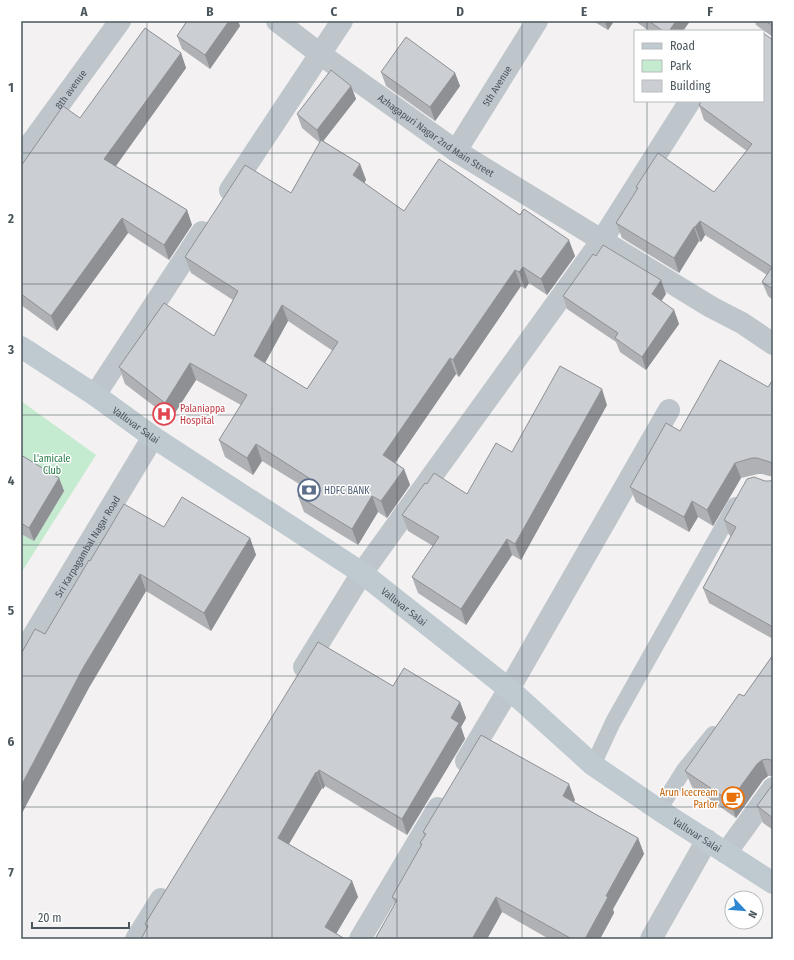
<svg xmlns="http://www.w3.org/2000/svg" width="794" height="960" font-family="'Fira Sans Condensed',sans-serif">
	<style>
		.green { fill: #c4ebcf }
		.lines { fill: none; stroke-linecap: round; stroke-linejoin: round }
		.service { stroke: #bec6cc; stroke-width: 16 }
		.minor { stroke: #bec6cc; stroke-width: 22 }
		.secondary { stroke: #bfc9d0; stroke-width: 22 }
		.wall { fill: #afb1b5; fill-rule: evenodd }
		.shaded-wall { fill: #8e9094 }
		.building { fill: #cbced3; stroke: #8e9094; fill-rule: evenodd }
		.grid { fill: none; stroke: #4a565c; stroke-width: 1; stroke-opacity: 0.55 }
		.labels { text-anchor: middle; stroke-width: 3; stroke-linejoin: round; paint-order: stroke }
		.street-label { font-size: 10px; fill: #4a565c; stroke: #fff }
		.health-label { font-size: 10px; fill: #be3a42; stroke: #fff; text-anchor: start }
		.park-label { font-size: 10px; fill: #217743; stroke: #fff }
		.service-label { font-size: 10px; fill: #4e5e75; stroke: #fff; text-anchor: start }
		.food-label { font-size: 10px; fill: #c56008; stroke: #fff; text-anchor: end }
		.neatline { fill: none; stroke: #4a565c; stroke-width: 1.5 }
		.grid-label { font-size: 13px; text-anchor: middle; font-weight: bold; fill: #4a565c }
	</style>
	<rect width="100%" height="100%" fill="#f3f1f1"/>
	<!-- green -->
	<path class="green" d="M21,401L96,455L21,573Z"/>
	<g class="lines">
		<!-- service -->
		<path class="service" d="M593,765L613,722L735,505
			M659,810L684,770L713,734"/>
		<!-- minor -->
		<g class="minor">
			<path id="s1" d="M277,21L320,54L456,151L711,307L742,323L773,344"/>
			<path id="s2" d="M456,151L537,21"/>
			<path id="s3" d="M21,157L120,21"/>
			<path d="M230,190L342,21"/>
			<path d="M95,395L202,232"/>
			<path id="s4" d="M21,656L153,437"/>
			<path d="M304,667L362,573L602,240L690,101"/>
			<path d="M466,761L509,689L669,410"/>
			<path d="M726,853L773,788"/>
			<path d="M136,939L161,899"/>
			<path d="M360,939L438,808"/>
			<path d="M651,939L707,840"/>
		</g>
		<!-- secondary -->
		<path class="secondary" id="s5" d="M21,347L95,395L153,437L362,573L509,689L593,765L659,810L773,883"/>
	</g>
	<!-- wall -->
	<path class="wall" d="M187,21H238L240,26L210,69L182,49L177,36Z
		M593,21H614L608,30Z
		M635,21H690L683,31H649Z
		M755,21H773V37L756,25Z
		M773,40V300L768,296L762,282L767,275L705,235L701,242L699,241L679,273L622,238L616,223L637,190L636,187L714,192L747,151L704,120L699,105Z
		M181,53L186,68L116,166L187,210L192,225L169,260L128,233L57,331L21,305V166L80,118Z
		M381,72L455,73L460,86L435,121L386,86Z
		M351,86L356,99L323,141L360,164L366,180L364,183L404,211L575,256L547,295L529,283L525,289L521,286L459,377L456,374L395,463L404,469L410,485L387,518L378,512L358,545L304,512L298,496L304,487L262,461L253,475L225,457L219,440L241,405L196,380L171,419L125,384L119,367L214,336L233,300L191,273L185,257L291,193L320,143L302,128L297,114ZM288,321L333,351L307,389L265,363Z
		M596,256L666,294L661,301L674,310L679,324L646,370L620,352L616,342L567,309L563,296Z
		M773,382V477L762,474H758L741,478L713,526L698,517L689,532L636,502L630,487L680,431L768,387Z
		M607,405L521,560L512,555L466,625L418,593L412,577L433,546L408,531L402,515L467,494L512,452Z
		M21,455L59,478L64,491L34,541L21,534Z
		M773,479V639L709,603L703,588L731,536L729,535L724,520L765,481H770Z
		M164,527L250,538L256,555L211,631L146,591L90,686L45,634L90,561Z
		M773,655V776H768L763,780L736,818L692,787L685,771L744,696Z
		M393,686L460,702L466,718L461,727L465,739L407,835L325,786L323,789L322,788L289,844L352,881L358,897L336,934L147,929L145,924Z
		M773,784V830L763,823L757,806Z
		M575,800L574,802L638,838L644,854L613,909L614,913L600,939H549L502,912L487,939H375L395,904L392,897L421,846L420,843L424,836L423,832Z"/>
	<!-- shaded-wall -->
	<path class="shaded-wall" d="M229,21H238L240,26L210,69L205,55Z
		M605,21H614L608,30Z
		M676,21H690L683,31H669Z
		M181,53L186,68L110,174L104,159Z
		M455,73L460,86L435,121L430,107Z
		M351,86L356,99L321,144L317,130Z
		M360,164L366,180L359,192L353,175Z
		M187,210L192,225L169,260L164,245Z
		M122,218L128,233L57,331L51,316Z
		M700,221L705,235L701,242L695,227Z
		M694,227L699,241L679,273L674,258Z
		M569,240L575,256L547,295L541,279Z
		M523,267L529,283L525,289L519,272Z
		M515,270L521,286L459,377L453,360Z
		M661,280L666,294L657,308L652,294Z
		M282,305L288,321L260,372L254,356Z
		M674,310L679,324L646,370L642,357Z
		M450,358L456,374L389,472L383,455Z
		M190,363L196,380L171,419L165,403Z
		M602,389L607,405L521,560L515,544Z
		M256,444L262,461L253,475L247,458Z
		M735,463L741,478L713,526L707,510Z
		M404,469L410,485L387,518L381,501Z
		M59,478L64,491L34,541L29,528Z
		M372,496L378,512L358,545L352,529Z
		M692,501L698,517L689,532L684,517Z
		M250,538L256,555L211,631L204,613Z
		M507,539L512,555L466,625L461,609Z
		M140,574L146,591L90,686L21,815V786L83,668Z
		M460,702L466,718L461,727L465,739L407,835L402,819L451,718Z
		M762,760L768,776L763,780L736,818L730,801L757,764Z
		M319,770L325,786L323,789L317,773Z
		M316,772L322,788L283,854L278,838Z
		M569,784L575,800L568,812L563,796Z
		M638,838L644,854L613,909L614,913L600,939H585L606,896Z
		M352,881L358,897L333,939L325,927Z
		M496,897L502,912L487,939H472Z"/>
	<!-- building -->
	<path class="building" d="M187,21H229L205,55L177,36Z
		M649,21H676L669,31H663Z
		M765,21H773V23L772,25Z
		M145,28L181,53L104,159L187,210L164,245L122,218L51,316L21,294V166L63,106L80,118Z
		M763,33L773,40V289L762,282L772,267L700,221L695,227H694L674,258L616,223L638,188L636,187L658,153L714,192L752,144L699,105L702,101H763Z
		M406,37L455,73L430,107L381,72Z
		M331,70L351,86L317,130L297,114Z
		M321,140L360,164L353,175L404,211L439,159L520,215L524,209L569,240L541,279L523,267L519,272L515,270L453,360L450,358L383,455L404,469L381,501L372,496L352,529L298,496L309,478L256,444L247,458L219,440L247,395L190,363L165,403L119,367L164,303L214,336L238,291L185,257L245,165L291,193ZM282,305L338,342L307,389L254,356Z
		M603,245L661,280L652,294L674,310L642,357L615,338L618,333L563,296L593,254L596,256Z
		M720,360L768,387L772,381L773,382V464L770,462L757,458H752L735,463L707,510L692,501L684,517L630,487L666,423L680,431Z
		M560,366L602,389L515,544L507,539L461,609L412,577L439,537L402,515L425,483L427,484L434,473L467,494L496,443L512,452Z
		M21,455L59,478L29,528L21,523Z
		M754,477L765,481H770L773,479V627L703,588L736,527L724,520L747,479Z
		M182,497L250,538L204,613L140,574L83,668L21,786V654L35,629L45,634L89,560L90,561L124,504L164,527Z
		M318,642L393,686L404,668L460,702L451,718L459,723L402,819L319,770L317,773L316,772L278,838L352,881L325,927L345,939H141L148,926L145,924Z
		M773,655V761L768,759L762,760L757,764L730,801L685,771L739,694L744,696Z
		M481,735L569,784L563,796L638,838L606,896L608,897L585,939H572L496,897L472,939H375L397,900L392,897L422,844L420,843L426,834L423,832Z
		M773,784V818L757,806Z"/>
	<!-- grid -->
	<path class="grid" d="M147,21V939M272,21V939M397,21V939M522,21V939M647,21V31M647,101V939M21,153H773M21,284H773M21,415H773M21,545H773M21,676H773M21,807H773"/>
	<!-- icons -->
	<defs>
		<g id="hospital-ring" transform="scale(1.15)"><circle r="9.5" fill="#fff" stroke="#e0444e" stroke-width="1.5"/><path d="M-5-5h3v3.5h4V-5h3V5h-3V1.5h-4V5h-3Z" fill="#e0444e"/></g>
		<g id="bank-ring" transform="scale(1.15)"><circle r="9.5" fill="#fff" stroke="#5c6f8a" stroke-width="1.5"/><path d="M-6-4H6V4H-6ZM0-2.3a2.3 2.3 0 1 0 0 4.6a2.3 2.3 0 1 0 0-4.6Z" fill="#5c6f8a"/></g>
		<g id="cafe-ring" transform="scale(1.15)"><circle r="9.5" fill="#fff" stroke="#e8710a" stroke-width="1.5"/><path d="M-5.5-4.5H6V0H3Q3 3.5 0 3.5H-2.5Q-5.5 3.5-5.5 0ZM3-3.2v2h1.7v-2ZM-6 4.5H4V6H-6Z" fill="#e8710a"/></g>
	</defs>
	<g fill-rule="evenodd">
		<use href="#hospital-ring" x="164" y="414"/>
		<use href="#bank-ring" x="309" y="490"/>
		<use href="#cafe-ring" x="733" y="798"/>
	</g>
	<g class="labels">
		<!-- street labels -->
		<g class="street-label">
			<text dy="4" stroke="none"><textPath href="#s2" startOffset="77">5th Avenue</textPath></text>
			<text dy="4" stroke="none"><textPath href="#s3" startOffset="84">8th avenue</textPath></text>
			<text dy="4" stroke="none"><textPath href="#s1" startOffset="196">Azhagapuri Nagar 2nd Main Street</textPath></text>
			<text dy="4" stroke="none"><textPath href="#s5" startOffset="139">Valluvar Salai</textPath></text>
			<text dy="4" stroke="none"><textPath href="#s4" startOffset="128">Sri Karpagambal Nagar Road</textPath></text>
			<text dy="4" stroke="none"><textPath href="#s5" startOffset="463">Valluvar Salai</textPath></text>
			<text dy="4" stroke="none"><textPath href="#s5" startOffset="835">Valluvar Salai</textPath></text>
		</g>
		<!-- health labels -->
		<g class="health-label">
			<text x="180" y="412">Palaniappa<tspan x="180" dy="12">Hospital</tspan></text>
		</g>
		<!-- park labels -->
		<g class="park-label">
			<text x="52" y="462">L'amicale<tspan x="52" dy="12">Club</tspan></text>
		</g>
		<!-- service labels -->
		<g class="service-label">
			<text x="324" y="494">HDFC BANK</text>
		</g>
		<!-- food labels -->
		<g class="food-label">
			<text x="718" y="796">Arun Icecream<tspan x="718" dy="12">Parlor</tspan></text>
		</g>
	</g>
	<!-- border -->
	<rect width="794" height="960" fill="none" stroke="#ffffff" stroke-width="44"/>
	<!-- legend -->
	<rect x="634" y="30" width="130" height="72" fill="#ffffff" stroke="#b7bbbe"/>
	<rect x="642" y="43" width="20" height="6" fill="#bfc9d0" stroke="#b7bbbe"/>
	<text x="670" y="50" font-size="12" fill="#4a565c">Road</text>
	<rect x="642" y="60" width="20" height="12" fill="#c4ebcf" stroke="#b7bbbe"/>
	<text x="670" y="70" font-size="12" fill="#4a565c">Park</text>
	<rect x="642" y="80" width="20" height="12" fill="#cbced3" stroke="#b7bbbe"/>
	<text x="670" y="90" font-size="12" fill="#4a565c">Building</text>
	<!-- north arrow -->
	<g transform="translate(744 910) rotate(116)"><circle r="19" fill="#ffffff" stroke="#b7bbbe"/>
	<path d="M0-3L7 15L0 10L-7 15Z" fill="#2c86d2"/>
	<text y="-6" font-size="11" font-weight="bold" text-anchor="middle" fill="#4a565c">N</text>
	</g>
	<!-- scale -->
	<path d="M32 922v6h97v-6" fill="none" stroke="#4a565c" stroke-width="2"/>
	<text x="38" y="922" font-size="12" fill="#4a565c" stroke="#ffffff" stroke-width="3" paint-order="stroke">20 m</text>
	<rect x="22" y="22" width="750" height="916" class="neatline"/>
	<g class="grid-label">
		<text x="84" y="16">A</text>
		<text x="210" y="16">B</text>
		<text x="334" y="16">C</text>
		<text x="460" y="16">D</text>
		<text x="584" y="16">E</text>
		<text x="710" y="16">F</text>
		<text x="11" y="92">1</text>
		<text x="11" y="223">2</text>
		<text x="11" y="354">3</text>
		<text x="11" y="485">4</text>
		<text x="11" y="615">5</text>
		<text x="11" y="746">6</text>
		<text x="11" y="877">7</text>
	</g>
</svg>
